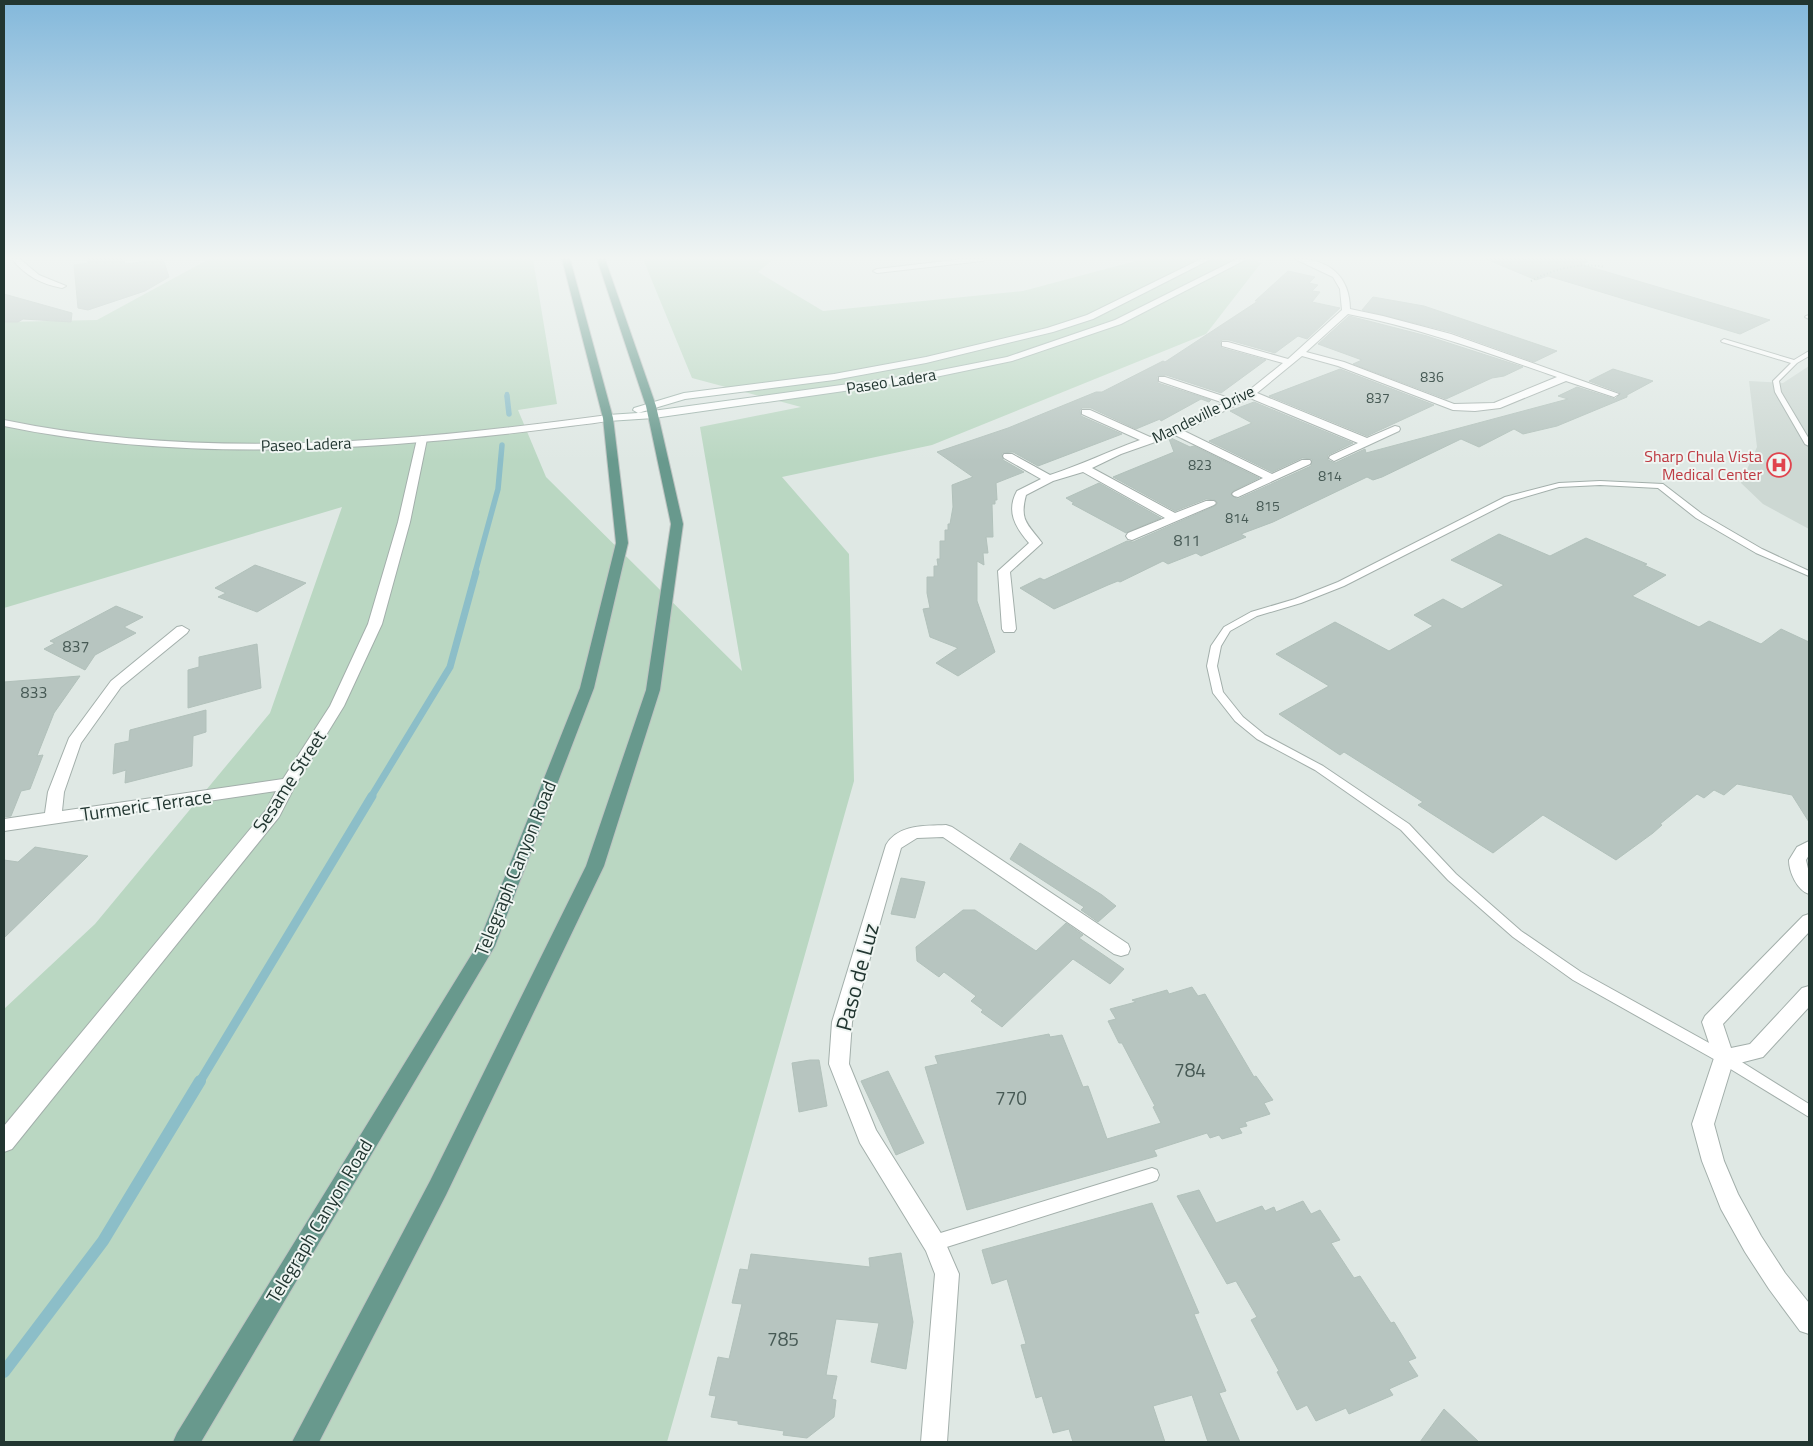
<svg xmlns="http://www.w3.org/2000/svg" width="1813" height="1446" font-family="'Titillium Web',sans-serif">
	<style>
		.built { fill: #cdd8d3 }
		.green { fill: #bad7c2 }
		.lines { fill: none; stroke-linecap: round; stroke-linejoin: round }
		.stream-far4 { stroke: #8cbec8; stroke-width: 4.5 }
		.stream-far3 { stroke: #8cbec8; stroke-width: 5.5 }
		.stream-far2 { stroke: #8cbec8; stroke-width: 7 }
		.stream-far1 { stroke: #8cbec8; stroke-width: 9 }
		.stream { stroke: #8cbec8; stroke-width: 12 }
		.building { fill: #b7c5c0; stroke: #b2c1bb }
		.service-casing { stroke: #a3afab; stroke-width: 2 }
		.minor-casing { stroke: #a3afab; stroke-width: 2 }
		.tertiary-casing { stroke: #a3afab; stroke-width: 2 }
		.secondary-casing { stroke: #9fb3ac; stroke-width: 2 }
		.primary-casing { stroke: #bdc3c1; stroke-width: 2 }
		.path { stroke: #82a99d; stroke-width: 2; stroke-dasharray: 1 2.5; stroke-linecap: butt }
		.service { fill: #fff; fill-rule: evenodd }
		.minor { fill: #fff; fill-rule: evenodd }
		.tertiary { fill: #fff; fill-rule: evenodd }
		.secondary { fill: #fff; fill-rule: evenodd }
		.primary { fill: #68998d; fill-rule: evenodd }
		.labels { text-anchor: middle; stroke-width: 4; stroke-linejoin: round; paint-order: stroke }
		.far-number-label { font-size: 14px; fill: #475a55 }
		.far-street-label { font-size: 16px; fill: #223631; stroke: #eff5f2 }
		.far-health-label { font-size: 16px; fill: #be3a42; stroke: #eff5f2; text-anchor: end }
		.number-label { font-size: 16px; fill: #475a55 }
		.street-label { font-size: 19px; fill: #223631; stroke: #eff5f2 }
		.near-number-label { font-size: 19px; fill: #475a55 }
		.near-street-label { font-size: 22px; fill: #223631; stroke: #eff5f2 }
	</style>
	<rect width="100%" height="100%" fill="#dfe8e4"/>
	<!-- built -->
	<path class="built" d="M1809,366V529L1763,504L1741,483L1757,447L1749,381L1783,383Z"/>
	<!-- green -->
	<path class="green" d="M209,259H533L557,404L518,410L546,477L742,671L700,427L801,407L692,378L643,259H774L758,272L823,311L1023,291L1143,259H1254L1261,263L1206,334L932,445L782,477L849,554L854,781L667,1442H4V1009L95,924L270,713L342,507L4,608V322L97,320Z"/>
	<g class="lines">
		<!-- stream-far4 -->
		<path class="stream-far4" d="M507,394V397"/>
		<!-- stream-far3 -->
		<path class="stream-far3" d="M507,396L509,414
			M475,573L498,489L502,445"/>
		<!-- stream-far2 -->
		<path class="stream-far2" d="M371,797L450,667L476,572"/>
		<!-- stream-far1 -->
		<path class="stream-far1" d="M199,1083L372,796"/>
		<!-- stream -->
		<path class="stream" d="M4,1372L103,1241L200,1081"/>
	</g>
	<!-- building -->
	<path class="building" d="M87,259H124L125,264L163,259L169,277L145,291L88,310L78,308L74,265L88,263Z
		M1486,259H1587L1588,262L1580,264L1770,320L1740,334L1548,276L1536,280Z
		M1288,271L1315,277L1309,283L1318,285L1312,291L1320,292L1312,302L1340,308L1307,339L1298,336L1275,353L1229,340H1222L1220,342L1222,348L1266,360L1221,393L1166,375L1157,377L1158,383L1211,400L1209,402L1201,399L1161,421L1160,419L1136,429L1091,408H1082L1080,410L1081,416L1122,434L1038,466L1013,452L1002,453L1003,460L1024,472L996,483L997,500H995V504H992L993,537H986L988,553H983L984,565L977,561V601L995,652L958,676L936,663L958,648L930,637L923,609L930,608L927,593V577H934V566H938L937,559H940V541H945V530H948V524H950L953,507L952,485L973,477L937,452L1008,428L1096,392H1102L1163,361L1165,362L1258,301H1255Z
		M4,294L72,313L71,322L23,319L18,322H4Z
		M1373,297L1424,306L1557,351L1534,362L1451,332L1362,310Z
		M1349,316L1427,336L1523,367L1504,376L1492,378L1446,399L1353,364L1362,360L1318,344Z
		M1340,369L1434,405L1367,436L1269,396Z
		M1613,369L1653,381L1627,395V397L1557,426L1523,434L1514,429L1479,447L1461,439L1382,477L1373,480L1367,477L1273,522L1241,534L1246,537L1201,556L1196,553L1168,564L1163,561L1120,582L1118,581L1108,585L1054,609L1020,588L1040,578L1044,580L1127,541L1133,542L1215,506L1218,503L1215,500L1206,499L1175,511L1113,477L1174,452L1169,439L1171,438L1190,447L1194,446L1259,478L1233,491L1231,495L1238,499L1311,466L1312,459L1302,458L1272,472L1209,441L1252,423L1230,411L1254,402L1353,443L1328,455V460L1335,463L1365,449L1366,453L1568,399L1558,396L1577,387L1615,399L1621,393L1589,381Z
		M1099,483L1161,518L1126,533L1072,504L1074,503L1066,498Z
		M1499,534L1550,556L1586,538L1647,564L1644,565L1666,575L1632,596L1699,627L1709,621L1761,644L1781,629L1809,642V822L1792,795L1737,784L1724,795L1714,790L1704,798L1697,794L1660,824L1662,825L1653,833L1616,860L1543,815L1493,853L1418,805L1423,802L1398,786L1344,752L1340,755L1279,714L1329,686L1276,654L1335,622L1389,651L1433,626L1414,615L1443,599L1462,609L1504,585L1451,560Z
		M255,565L306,583L257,612L218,597L226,593L215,588Z
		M116,606L143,617L124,627L136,633L95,655L85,670L44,649L55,643L50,641Z
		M257,644L261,688L188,708V670L199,667V657Z
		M80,676L54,713L37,756L43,755L30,789L21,791L11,816L4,817V682Z
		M206,710V732L193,736L192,766L125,783L126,770L113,774L115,744L129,741L130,730Z
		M1020,843L1102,895L1116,906L1098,922L1081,910L1084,907L1010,859Z
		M35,847L88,856L4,938V860L18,862Z
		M901,878L925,882L915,918L891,914Z
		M963,910H975L1036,951L1066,923L1083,935L1079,938L1124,969L1110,984L1073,959L1002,1027L981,1012L983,1010L971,1001L976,996L944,972L939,977L917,961L916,947Z
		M1192,987L1198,996L1205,994L1254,1077L1256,1076L1273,1100L1264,1103L1270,1114L1245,1122L1247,1126L1239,1128L1242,1133L1222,1139L1219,1135L1210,1138L1207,1133L1154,1150L1157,1156L967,1210L925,1067L938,1064L935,1056L1049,1034L1050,1037L1062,1035L1083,1087L1088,1086L1107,1139L1161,1123L1153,1107L1155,1106L1122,1043H1119L1108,1021L1116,1019L1110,1009L1136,1002L1132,1000L1167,990L1169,994Z
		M810,1060H819L827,1106L799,1112L792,1063Z
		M888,1071L924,1143L896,1155L861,1081Z
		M1199,1190L1216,1223L1262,1206L1265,1211L1274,1207L1276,1212L1303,1201L1311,1214L1320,1210L1340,1240L1331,1243L1354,1278L1360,1276L1391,1323L1394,1322L1416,1358L1408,1361L1418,1376L1389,1389L1393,1395L1349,1414L1346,1408L1316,1421L1307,1405L1297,1410L1277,1372L1279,1371L1251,1320L1257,1317L1236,1281L1227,1284L1177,1196Z
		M1152,1203L1199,1313L1194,1314L1226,1391L1219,1393L1240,1442H1208L1192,1395L1153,1406L1165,1442H1073L1069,1429L1053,1433L1042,1396L1036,1398L1021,1345L1026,1344L1007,1279L992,1284L982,1250Z
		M901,1253L913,1322L906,1369L871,1362L879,1323L836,1319L826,1375L837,1376L832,1399L836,1400L834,1417L807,1438L783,1435L784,1431L738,1424V1421L711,1417L716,1396L709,1395L718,1357L729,1359L742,1304L732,1303L740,1269L748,1270L751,1254L870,1267L869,1258Z
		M1444,1409L1479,1442H1420Z"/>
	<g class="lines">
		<!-- service casing -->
		<g class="service-casing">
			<path id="service" d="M1809,315V319L1805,317L1806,316Z
				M1724,339L1794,360L1809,351V356L1797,363L1779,381L1781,392L1809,439V446L1805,444L1775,392L1773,381L1791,363L1722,342L1721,341Z
				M1600,481L1663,484L1702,514L1762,549L1809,571V576L1756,553L1696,518L1658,488L1600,485L1559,487L1511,501L1344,586L1301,603L1257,616L1230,631L1221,646L1217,666L1223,692L1243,717L1265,735L1323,766L1409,824L1456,874L1521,931L1581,972L1729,1054L1809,1104V1117L1719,1062L1573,980L1513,937L1448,880L1401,830L1315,770L1257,739L1235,721L1213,693L1207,666L1211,646L1224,627L1251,612L1295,599L1338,582L1505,497L1559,483Z
				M1152,1168L1157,1170L1159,1175L1157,1180L1152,1182L934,1251L929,1248L926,1243L929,1238L934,1235Z"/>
		</g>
		<!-- minor casing -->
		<g class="minor-casing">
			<path id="minor" d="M12,259H20L39,275L66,286L62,288C41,284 26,276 12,259Z
				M963,259H986L982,261L877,273L873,271L877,269Z
				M1295,259C1328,258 1350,276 1350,309L1383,316L1451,334L1619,394L1614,397L1566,381L1500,408L1475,411L1453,410L1338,366L1302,356L1257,393L1367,438L1395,426L1399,427L1400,429L1399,431L1334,461L1329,458L1330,456L1358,443L1250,398L1184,431L1272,474L1302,460H1310L1311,462L1310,464L1238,497L1234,496L1232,494L1234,492L1263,478L1175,435L1121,454L1092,468L1175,513L1206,501H1214L1216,503L1214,505L1132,540L1128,539L1126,536L1128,533L1165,518L1083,472L1053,481L1026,495C1019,521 1028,524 1042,543L1010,572L1016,629L1014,632H1004L1002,629L998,571L1029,543C1015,527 1006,511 1017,491L1041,479L1004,458L1003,456L1004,454H1012L1050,475C1081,465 1109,451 1140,440L1082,414V410H1090L1150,437L1172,429L1224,403L1159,381V377H1165L1232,399L1247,392L1283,363L1222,346V342H1228L1288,359L1342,310L1340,289L1333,277ZM1348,314C1420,328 1488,353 1557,377L1494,403L1454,404L1344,362L1306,352Z
				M422,436L427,439L410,522L382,624L344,706L296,784L279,817L12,1149L4,1152V1126L266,810L276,791L4,831V819L45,813L48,792L69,738L111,681L177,627L182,626L189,630L187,633L121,687L81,743L64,792L62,811L283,779L330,706L368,624L398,522L417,439Z
				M946,825L952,827L1128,944L1130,949L1128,954L1121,956L1114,954L943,837L917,838L901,848L852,1022L849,1064L876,1130L942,1235L959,1274L947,1442H921L935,1274L926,1251L860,1143L829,1064L832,1022L886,845C898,824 925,826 946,825Z
				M1809,841V855L1806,860L1809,873V894C1797,890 1789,872 1789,860L1797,847Z
				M1809,914V932L1723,1024L1731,1048L1750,1044L1802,988L1809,986V1007L1763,1057L1732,1065L1714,1124L1724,1161L1738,1194L1761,1236L1785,1273L1809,1303V1334L1800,1331L1769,1289L1745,1252L1721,1209L1702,1161L1692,1124L1714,1058L1702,1022L1705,1016L1803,916Z"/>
		</g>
		<!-- tertiary casing -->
		<g class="tertiary-casing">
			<path id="tertiary" d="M608,415L613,418L612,420C598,423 584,424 570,426C539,430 508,434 476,437C320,453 158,458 4,426V420C202,461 409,442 608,415Z"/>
		</g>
		<!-- secondary casing -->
		<g class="secondary-casing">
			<path id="secondary" d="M1201,259H1211L1093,319L1053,332L926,363L834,380L685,399L638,413L921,374L1007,357L1115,320L1237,259H1247L1121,324L1012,361L921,380L654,418L608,421L603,418L608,415L638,413L633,410L634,408L684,393L834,374L926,357L1047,328L1087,315Z"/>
		</g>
		<!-- primary casing -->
		<g class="primary-casing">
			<path id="primary" d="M562,259H570L613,418L628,543L594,688L495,946L201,1442H173L177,1433L478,944L580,688L616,543L603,418Z
				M597,259H605L656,406L683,524L660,690L604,866L446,1195L319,1442H292L430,1181L586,866L646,690L671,524L646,406Z"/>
		</g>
		<!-- path -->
		<path class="path" d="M1531,281C1554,269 1579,262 1605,267"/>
		<!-- service -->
		<use href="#service" class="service"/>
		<!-- minor -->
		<use href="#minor" class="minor"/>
		<!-- tertiary -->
		<use href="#tertiary" class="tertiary"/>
		<!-- secondary -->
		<use href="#secondary" class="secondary"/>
		<!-- primary -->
		<use href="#primary" class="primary"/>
	</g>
	<!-- sky -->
	<linearGradient id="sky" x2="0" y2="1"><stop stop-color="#83b8db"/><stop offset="0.56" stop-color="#f1f5f3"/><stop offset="1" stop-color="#f1f5f3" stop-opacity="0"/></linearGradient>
	<rect width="1813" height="461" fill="url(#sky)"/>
	<!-- icons -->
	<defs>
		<g id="hospital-ring" transform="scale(1.25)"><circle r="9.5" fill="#eff5f2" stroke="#e0444e" stroke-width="1.5"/><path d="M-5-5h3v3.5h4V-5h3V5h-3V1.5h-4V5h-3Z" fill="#e0444e"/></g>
	</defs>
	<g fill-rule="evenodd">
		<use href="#hospital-ring" x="1779" y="465"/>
	</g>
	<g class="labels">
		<!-- far-number labels -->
		<g class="far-number-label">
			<text x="1432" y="382">836</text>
			<text x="1378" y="403">837</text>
			<text x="1200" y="470">823</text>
			<text x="1330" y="481">814</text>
			<text x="1268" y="511">815</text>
			<text x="1237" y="523">814</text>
		</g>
		<!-- far-street labels -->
		<g class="far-street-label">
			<text transform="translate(891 381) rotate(-9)" y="6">Paseo Ladera</text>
			<text transform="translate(1203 414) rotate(-26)" y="6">Mandeville Drive</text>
			<text transform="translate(306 444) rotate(-2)" y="6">Paseo Ladera</text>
		</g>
		<!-- far-health labels -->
		<g class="far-health-label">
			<text x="1762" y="462">Sharp Chula Vista<tspan x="1762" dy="18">Medical Center</tspan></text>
		</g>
		<!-- number labels -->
		<g class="number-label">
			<text x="1187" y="546">811</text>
			<text x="76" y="652">837</text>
			<text x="34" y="698">833</text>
		</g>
		<!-- street labels -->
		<g class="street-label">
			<text transform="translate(289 781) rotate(-57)" y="7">Sesame Street</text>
			<text transform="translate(146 805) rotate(-8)" y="7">Turmeric Terrace</text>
			<text transform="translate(515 868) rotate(-68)" y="7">Telegraph Canyon Road</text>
			<text transform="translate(319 1221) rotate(-59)" y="7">Telegraph Canyon Road</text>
		</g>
		<!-- near-number labels -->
		<g class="near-number-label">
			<text x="1190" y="1077">784</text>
			<text x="1011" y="1105">770</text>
			<text x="783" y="1346">785</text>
		</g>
		<!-- near-street labels -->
		<g class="near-street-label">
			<text transform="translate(857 977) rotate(-75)" y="8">Paso de Luz</text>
		</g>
	</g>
	<!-- border -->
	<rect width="1813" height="1446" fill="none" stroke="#223631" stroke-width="10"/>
</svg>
